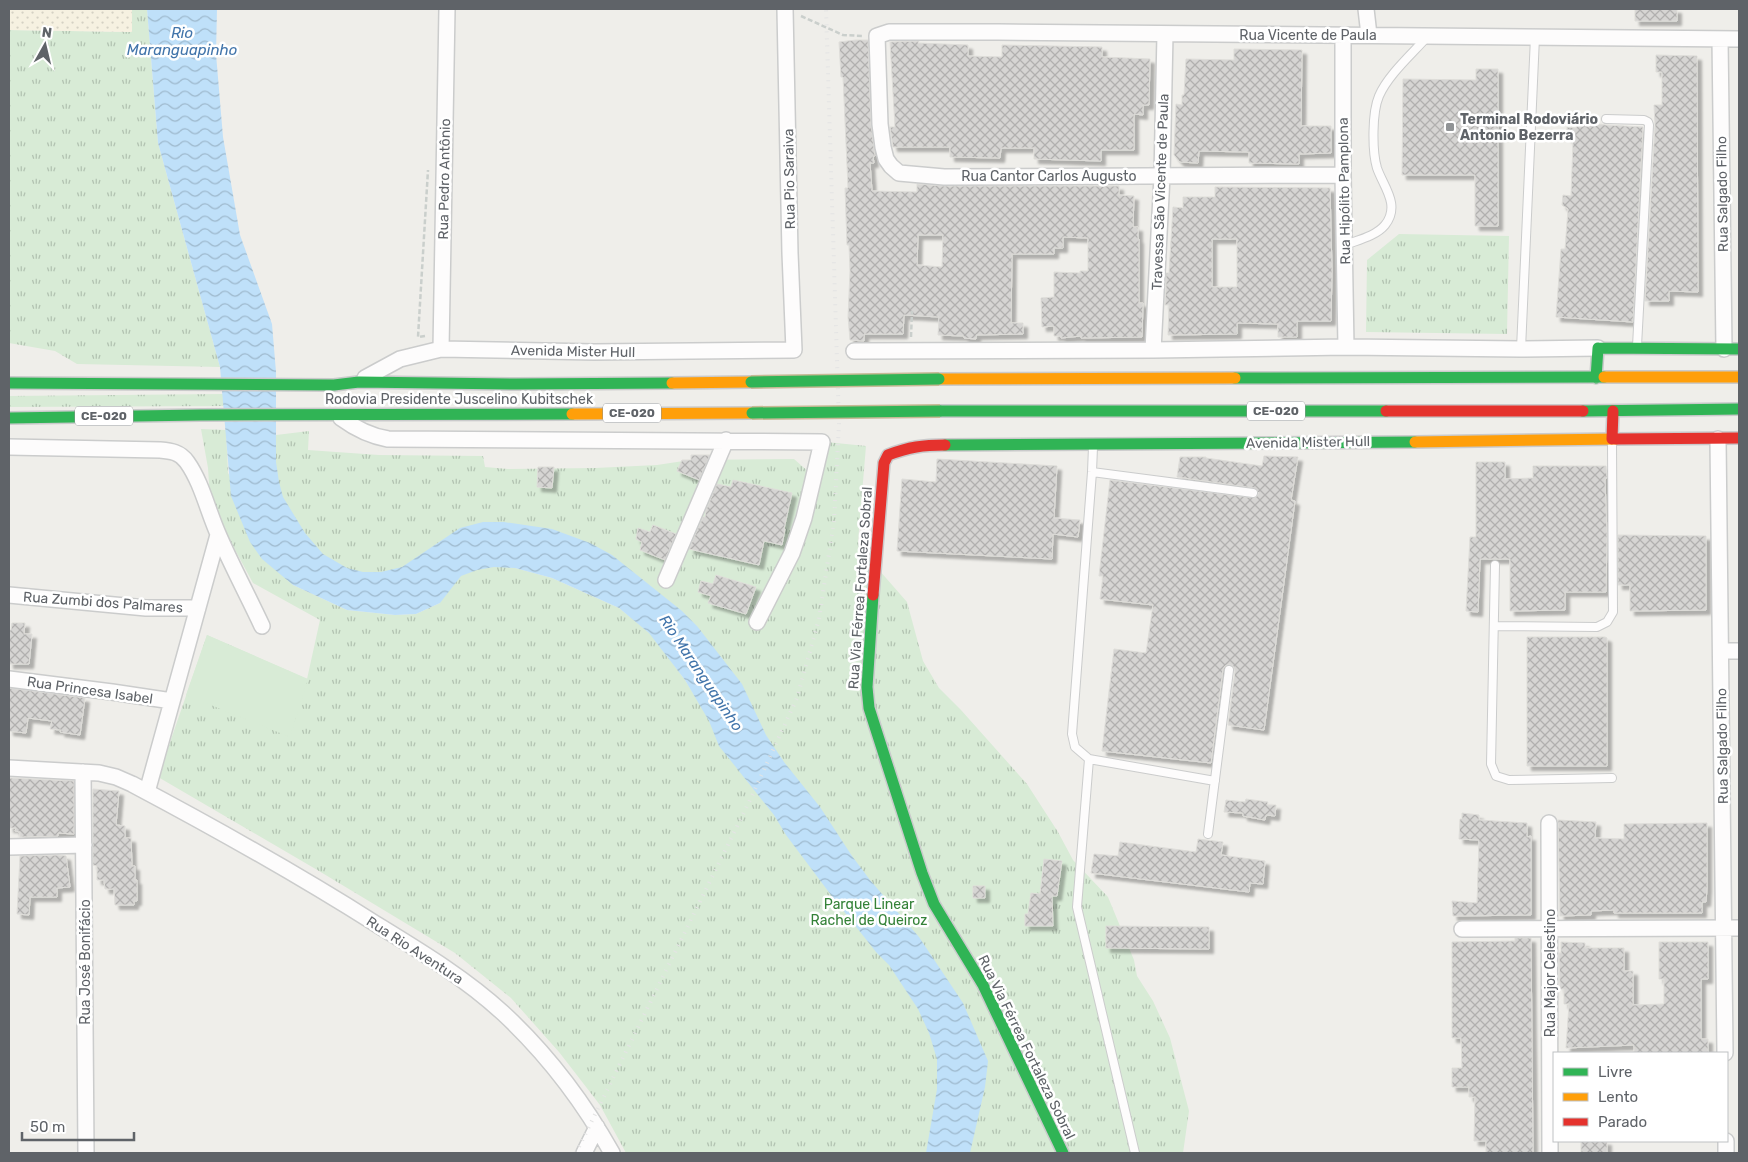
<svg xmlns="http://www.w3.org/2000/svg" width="1748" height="1162" font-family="Rubik,sans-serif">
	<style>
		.grass { fill: url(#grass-tufts); fill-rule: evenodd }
		.sand { fill: url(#sand-dots) }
		.pitch { fill: #d8ebd6 }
		.water { fill: url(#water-waves) }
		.building { fill: url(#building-cross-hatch); stroke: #deddd9; fill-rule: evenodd; filter: url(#shadow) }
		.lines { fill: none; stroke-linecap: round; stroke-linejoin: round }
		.lane-casing { stroke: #cbcccc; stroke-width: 10 }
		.street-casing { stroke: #cbcccc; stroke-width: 18 }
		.fast-casing { stroke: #cacacb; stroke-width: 14 }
		.slow-casing { stroke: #cacacb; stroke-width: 14 }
		.jam-casing { stroke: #cacacb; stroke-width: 14 }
		.path { stroke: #cacfcc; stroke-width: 2.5; stroke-dasharray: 5 2.5; stroke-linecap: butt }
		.lane { stroke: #fdfcfc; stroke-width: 8 }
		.street { stroke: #fdfcfc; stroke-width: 15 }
		.fast { stroke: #30b455; stroke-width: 11 }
		.slow { stroke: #ff9f0a; stroke-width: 11 }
		.jam { stroke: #e5322d; stroke-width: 11 }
		.rail { stroke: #e4e4e4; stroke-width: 4; stroke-dasharray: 1 6; stroke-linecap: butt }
		.fast-bridge-casing { stroke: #c8b996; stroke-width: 14; stroke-linecap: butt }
		.fast-bridge { stroke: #30b455; stroke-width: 11 }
		.poi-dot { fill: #919496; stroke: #fff; stroke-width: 2 }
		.labels { text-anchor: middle; stroke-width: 5; stroke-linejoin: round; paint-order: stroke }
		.shield { fill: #fff; stroke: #8f9295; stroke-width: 1 }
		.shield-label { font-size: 12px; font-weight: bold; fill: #5f6368 }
		.street-label { font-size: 14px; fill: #5f6368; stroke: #fff }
		.poi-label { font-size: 14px; font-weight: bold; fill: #5f6368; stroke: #fff; text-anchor: start }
		.park-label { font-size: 14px; fill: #348238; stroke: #fff }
		.water-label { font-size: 15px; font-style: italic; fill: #4174aa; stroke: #fff }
	</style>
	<defs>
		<pattern id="grass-tufts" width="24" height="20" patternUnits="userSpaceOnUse" patternTransform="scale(1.25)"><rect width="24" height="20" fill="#d8ebd6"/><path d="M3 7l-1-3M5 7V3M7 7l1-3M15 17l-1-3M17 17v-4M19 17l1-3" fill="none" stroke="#b2c2b1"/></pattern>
		<pattern id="sand-dots" width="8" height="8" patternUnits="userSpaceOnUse" patternTransform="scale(1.25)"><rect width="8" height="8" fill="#f6f1e1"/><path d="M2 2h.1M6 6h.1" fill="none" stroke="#d5d1c4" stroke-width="1.8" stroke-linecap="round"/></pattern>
		<pattern id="water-waves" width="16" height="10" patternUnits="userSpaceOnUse" patternTransform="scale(1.25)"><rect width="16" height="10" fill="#bfe0f9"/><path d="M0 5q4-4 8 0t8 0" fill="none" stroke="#9eb9cd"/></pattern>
		<pattern id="building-cross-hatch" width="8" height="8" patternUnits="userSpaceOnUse" patternTransform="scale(1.25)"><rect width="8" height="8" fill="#d6d5d3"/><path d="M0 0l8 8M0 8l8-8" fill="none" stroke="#b1b0af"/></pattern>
		<filter id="shadow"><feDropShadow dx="4.5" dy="4.5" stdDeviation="1" flood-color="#0004"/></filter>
	</defs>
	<rect width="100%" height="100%" fill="#efeeea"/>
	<!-- grass -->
	<path class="grass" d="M132,9H147L158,143L220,367L77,364L55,351L9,343V30L131,32Z
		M1399,234L1509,236L1507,334L1366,332L1367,260Z
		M223,394L224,406L9,407V396Z
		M201,429L226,430L228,473L293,585L347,610L395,615L416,614L440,603L332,568L258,495L276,451V435L309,431L308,450L379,455L483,456L485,467L508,469L595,468L657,465L690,460L794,459L818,480L826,442L866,446L858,542L865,554L907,602L923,661L939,688L961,710L1027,784L1058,832L1073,860L1108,897L1134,960L1137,976L1153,1001L1170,1038L1189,1111L1183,1153H626L600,1105L559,1052L511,998L455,953L319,871L158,777L207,635L307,679L320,620L253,583L227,535L210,499L208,468ZM498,566L587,568L714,693L704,711L685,680L650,633L619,608L552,578L515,568Z"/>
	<!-- sand -->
	<path class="sand" d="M9,9H132V32L9,30Z"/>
	<!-- pitch -->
	<path class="pitch" d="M207,635L308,679L290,737L186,695Z"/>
	<!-- water -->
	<path class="water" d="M147,9H217L216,54L223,137L240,235L272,324L276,372V462L279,482L283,497L305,533L323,554L347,568L363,572H381L402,567L460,528L483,522H504L552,529L590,543L612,555L682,611L697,626L742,684L766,735L784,762L820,807L852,856L870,880L919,937L963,1003L988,1061L985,1087L970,1153H926L937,1089V1059L929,1033L918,1009L889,965L876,952L831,895L786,835L774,815L719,746L709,721L685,680L649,633L619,608L552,578L515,568L494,567L477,570L461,576L440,603L416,614L395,615L347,610L293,585L262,559L250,542L231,496L220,367L158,143Z"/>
	<!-- building -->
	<path class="building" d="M1635,9H1677V21H1635Z
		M856,40H868L871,124L875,156H873L874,163H870L872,191L917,192V184L944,186H1119V195L1134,196L1133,227H1138V239H1139V303H1143L1142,337L1081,338V336L1061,338V336H1054V326L1042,327L1041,298L1054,297V272L1080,273V271H1088V238L1063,237V248H1054V254H1012L1011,323H1023V334L976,335V339L964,338V336L938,335L939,317L904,315L903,334H864V341L850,340L848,317L850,271L849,245H847L845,188H848L843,77H841L839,42ZM918,235H943L942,267L917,265Z
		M919,41L918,43L968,45V56L1002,57V45L1102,47V57L1150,59L1149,105H1143V115L1134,114V150H1101V161L1034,159V148H1001L1000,158L950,157V147H893L890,127H895L890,42Z
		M1234,49L1302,50L1301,126H1331V153L1299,154V164L1249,163V152L1199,151L1198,163L1180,162L1178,160L1174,155L1176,104L1182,105V95H1184L1186,59L1234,60Z
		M1656,55L1697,56L1698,292L1669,291V301H1645L1655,125L1654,105H1662V72H1656Z
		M1476,69H1498V226H1475V175H1402L1403,79L1476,80Z
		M1577,119L1597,121V124L1606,125L1643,127L1633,322L1556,317L1561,249H1565L1568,209L1562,205L1563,195L1571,196L1573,142L1567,137V127L1576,128Z
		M1215,187L1330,188L1332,270L1331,321H1297V337H1278V324L1237,323V334L1168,335L1169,305H1165L1166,287V273H1169L1173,207L1183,208V197H1215ZM1212,239H1237V287H1212Z
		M691,455H710L699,480L677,471L682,460H691Z
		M1264,456L1298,457L1291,500L1295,501L1264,730L1228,725L1235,671L1233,666L1229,664L1225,666L1223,669L1211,763L1102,751L1114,649L1146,653L1153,605L1100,599L1103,576H1099L1110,480L1255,498L1259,493L1254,488L1177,477L1180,457H1206V458L1262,466Z
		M937,459L1057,466L1054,518L1080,520L1078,537L1053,534L1052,559L897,551L902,479L936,482Z
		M1476,462H1505V479L1533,478V466H1606L1607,477L1605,480L1607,535L1606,592H1565V610L1510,611V559H1480L1478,612L1466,611L1470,537H1476Z
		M538,467H554L552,488L537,487Z
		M733,480L792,493L784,529H785L782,545L764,541L759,565L689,549L703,517H705L706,510L717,484L731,487Z
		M653,525L676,534L665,560L640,550L642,542L636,539L638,528L650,532Z
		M1618,535L1706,536V610L1630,611V585H1618Z
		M716,575L756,587L746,614L708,603L711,596L698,592L701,581L713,584Z
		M12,623H25L24,634H32L29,664H9V630H11Z
		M1527,637H1605L1607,638V766H1527Z
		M9,688L85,698L80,735L60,732L61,730L50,729L52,721L28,718L26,733L9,731Z
		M9,778L74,781V834L58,833V836L20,837V832L15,831L16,828H9Z
		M93,789L119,791L116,825L125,826V838H131L132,866H135V880H137V901H134V905H115L114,889H105L104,880H97V866L93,865Z
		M1246,799L1268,802L1267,805H1276L1275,816L1266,815L1265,820L1243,816V813L1224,812L1226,800L1245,802Z
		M1462,813L1479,815V820L1527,823V837L1531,836V915L1453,916L1452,901L1477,903L1479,840L1459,839L1460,819H1462Z
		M1558,820L1596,822L1595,838L1624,839V824L1707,823V888L1706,902H1702V913H1614V910L1591,911V915L1560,916Z
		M1198,839L1223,842L1221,855L1265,861L1263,884L1250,883L1249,892L1091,873L1094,854L1118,856L1120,842L1196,852Z
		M58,855L66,856L70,887L57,888V897H30L29,915L17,914L20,856Z
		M1044,859L1062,861L1057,896H1052L1053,926H1025V914H1028L1031,893L1040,894Z
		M973,886H985V898H973Z
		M1106,926L1209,927V949L1106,948Z
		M1515,938H1531L1533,1153H1486V1141H1474L1475,1097H1469V1087H1452V1068H1462L1461,1038H1452V942L1515,941Z
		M1561,942L1585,943V948H1624V971H1633V1005L1664,1004V979H1659V942H1708V979H1701V1039H1708V1053H1634V1045L1566,1048L1569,1004H1564V989H1560L1559,953H1561Z
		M1581,1141H1607V1153H1581Z"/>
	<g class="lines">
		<!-- lane casing -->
		<g class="lane-casing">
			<path id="lane" d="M1606,119L1644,120L1648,122L1649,125L1637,346
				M1345,245C1358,240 1376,236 1385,225C1401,205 1383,186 1377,168C1372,151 1372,112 1379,96C1388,75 1412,54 1427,37
				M1521,349L1535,37
				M1093,447L1092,472L1072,734L1075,747L1089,759L1077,907L1135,1153
				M1092,472L1253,493
				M1495,565L1491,764L1496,776L1509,780L1612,778
				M1495,626L1597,627L1607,622L1613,612L1612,444
				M1089,759L1215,781
				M1208,834L1229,670"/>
		</g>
		<!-- street casing -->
		<g class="street-casing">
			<path id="street" d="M1366,9L1369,35
				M1343,35V175L1346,347
				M1720,39L1724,349
				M1343,175L944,177L899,173L891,166L886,159L883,147L880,124L877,36L889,32H998L1739,39
				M441,349L447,9
				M1153,350L1162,176L1165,34
				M854,351L1153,350L1346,347L1521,349L1598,348
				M365,378L400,359L441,349L594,352L794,350L790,253L785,9
				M341,418C356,429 370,436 388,439L822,442L804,518L792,553L757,622
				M1718,439L1725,1053
				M9,447L160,450C171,451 180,452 187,462C202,483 208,512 219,536C232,566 248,596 262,626
				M666,580L726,440
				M9,595L146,608H198
				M1721,651H1739
				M9,679L112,692L172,701
				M9,768L99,773L116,777L132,784C215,828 297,874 376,924C420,951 465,978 503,1013C546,1053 584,1103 612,1153
				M83,772L86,1153
				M147,792L218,535
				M1549,823L1550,1153
				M9,847L84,845
				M1462,929L1739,928
				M1726,1141V1153
				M584,1153L597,1127"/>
		</g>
		<!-- fast casing -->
		<g class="fast-casing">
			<path id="fast" d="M1598,348L1739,349
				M1235,378L1604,377
				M1596,378L1598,348
				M9,383L334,385L359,382L516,384L672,383
				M940,411H1386
				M1583,411L1739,409
				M9,418L200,415L572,414
				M945,445L1415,442
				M873,595L867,687L869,708L922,873L934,904L983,985L1063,1153"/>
		</g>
		<!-- slow casing -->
		<g class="slow-casing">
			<path id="slow" d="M1604,377H1739
				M939,379L1235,378
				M672,383L751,382
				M572,414L752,413
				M1415,442L1616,439"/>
		</g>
		<!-- jam casing -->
		<g class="jam-casing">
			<path id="jam" d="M1386,411H1583
				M1612,439L1613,411
				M1616,439L1739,438
				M873,595L884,463L888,455C909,447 923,445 945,445"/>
		</g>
		<!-- path -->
		<path class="path" d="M801,16L843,35L863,36
			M425,336L418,337L428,170
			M911,337L912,311"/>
		<!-- lane -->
		<use href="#lane" class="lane"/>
		<!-- street -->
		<use href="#street" class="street"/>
		<!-- fast -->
		<use href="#fast" class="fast"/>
		<!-- slow -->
		<use href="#slow" class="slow"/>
		<!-- jam -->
		<use href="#jam" class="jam"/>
		<!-- rail -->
		<path class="rail" d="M576,1153L751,798L797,698L819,619L834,521L839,424L826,9"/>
		<!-- fast-bridge casing -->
		<g class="fast-bridge-casing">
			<path id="fast-bridge" d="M751,382L939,379
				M752,413L940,411"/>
		</g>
		<!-- fast-bridge -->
		<use href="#fast-bridge" class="fast-bridge"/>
	</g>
	<!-- markers -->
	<rect class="poi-dot" x="1445" y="122" width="10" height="10" rx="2.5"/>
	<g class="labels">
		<!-- shield labels -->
		<g class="shield">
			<rect x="1247" y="401.5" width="58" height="19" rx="4"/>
			<rect x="603" y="403.5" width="58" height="19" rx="4"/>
			<rect x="75" y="406.5" width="58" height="19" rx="4"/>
		</g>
		<g class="shield-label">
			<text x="1276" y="415">CE-020</text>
			<text x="632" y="417">CE-020</text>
			<text x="104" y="420">CE-020</text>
		</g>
		<!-- street labels -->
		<g class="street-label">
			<text x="1308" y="40">Rua Vicente de Paula</text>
			<text x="1049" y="181">Rua Cantor Carlos Augusto</text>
			<text transform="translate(444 179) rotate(-89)" y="5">Rua Pedro Antônio</text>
			<text transform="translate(789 179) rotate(-91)" y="5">Rua Pio Saraiva</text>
			<text transform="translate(1344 191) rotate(-91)" y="5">Rua Hipólito Pamplona</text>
			<text transform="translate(1160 192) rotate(-88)" y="5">Travessa São Vicente de Paula</text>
			<text transform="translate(1722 194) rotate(-91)" y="5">Rua Salgado Filho</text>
			<text transform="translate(573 351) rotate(1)" y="5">Avenida Mister Hull</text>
			<text x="459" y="404">Rodovia Presidente Juscelino Kubitschek</text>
			<text transform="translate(1308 442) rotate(-1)" y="5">Avenida Mister Hull</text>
			<text transform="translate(860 588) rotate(-86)" y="5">Rua Via Férrea Fortaleza Sobral</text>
			<text transform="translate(103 602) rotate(4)" y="5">Rua Zumbi dos Palmares</text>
			<text transform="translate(90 690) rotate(8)" y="5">Rua Princesa Isabel</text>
			<text transform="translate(1722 746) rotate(-91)" y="5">Rua Salgado Filho</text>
			<text transform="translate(415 950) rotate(33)" y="5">Rua Rio Aventura</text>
			<text transform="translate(85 962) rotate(-90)" y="5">Rua José Bonifácio</text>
			<text transform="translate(1550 973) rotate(-90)" y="5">Rua Major Celestino</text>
			<text transform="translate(1027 1047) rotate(64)" y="5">Rua Via Férrea Fortaleza Sobral</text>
		</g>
		<!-- poi labels -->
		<g class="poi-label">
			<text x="1460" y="124">Terminal Rodoviário<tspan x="1460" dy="16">Antonio Bezerra</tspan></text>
		</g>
		<!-- park labels -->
		<g class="park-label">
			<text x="869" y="909">Parque Linear<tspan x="869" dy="16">Rachel de Queiroz</tspan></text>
		</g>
		<!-- water labels -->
		<g class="water-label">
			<text x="182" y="38">Rio<tspan x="182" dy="17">Maranguapinho</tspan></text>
			<text transform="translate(701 673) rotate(56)" y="5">Rio Maranguapinho</text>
		</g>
	</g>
	<!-- border -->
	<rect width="1748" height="1162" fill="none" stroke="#5f6368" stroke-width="20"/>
	<!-- legend -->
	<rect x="1553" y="1052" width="175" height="90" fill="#ffffff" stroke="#bfc1c3"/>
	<rect x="1563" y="1068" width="25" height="8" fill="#30b455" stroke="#bfc1c3"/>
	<text x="1598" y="1077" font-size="15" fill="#5f6368">Livre</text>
	<rect x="1563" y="1093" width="25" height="8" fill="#ff9f0a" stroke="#bfc1c3"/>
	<text x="1598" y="1102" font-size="15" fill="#5f6368">Lento</text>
	<rect x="1563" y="1118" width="25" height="8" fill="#e5322d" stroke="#bfc1c3"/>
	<text x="1598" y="1127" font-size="15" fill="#5f6368">Parado</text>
	<!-- north arrow -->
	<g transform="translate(45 45) rotate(8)" stroke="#ffffff" stroke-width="4" paint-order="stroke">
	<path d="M0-4L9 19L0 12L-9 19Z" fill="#5f6368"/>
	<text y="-8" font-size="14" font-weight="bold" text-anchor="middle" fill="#5f6368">N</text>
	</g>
	<!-- scale -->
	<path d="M22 1132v8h112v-8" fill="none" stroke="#5f6368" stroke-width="2.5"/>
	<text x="30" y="1132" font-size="15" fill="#5f6368" stroke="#ffffff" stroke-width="4" paint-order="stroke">50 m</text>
</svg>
